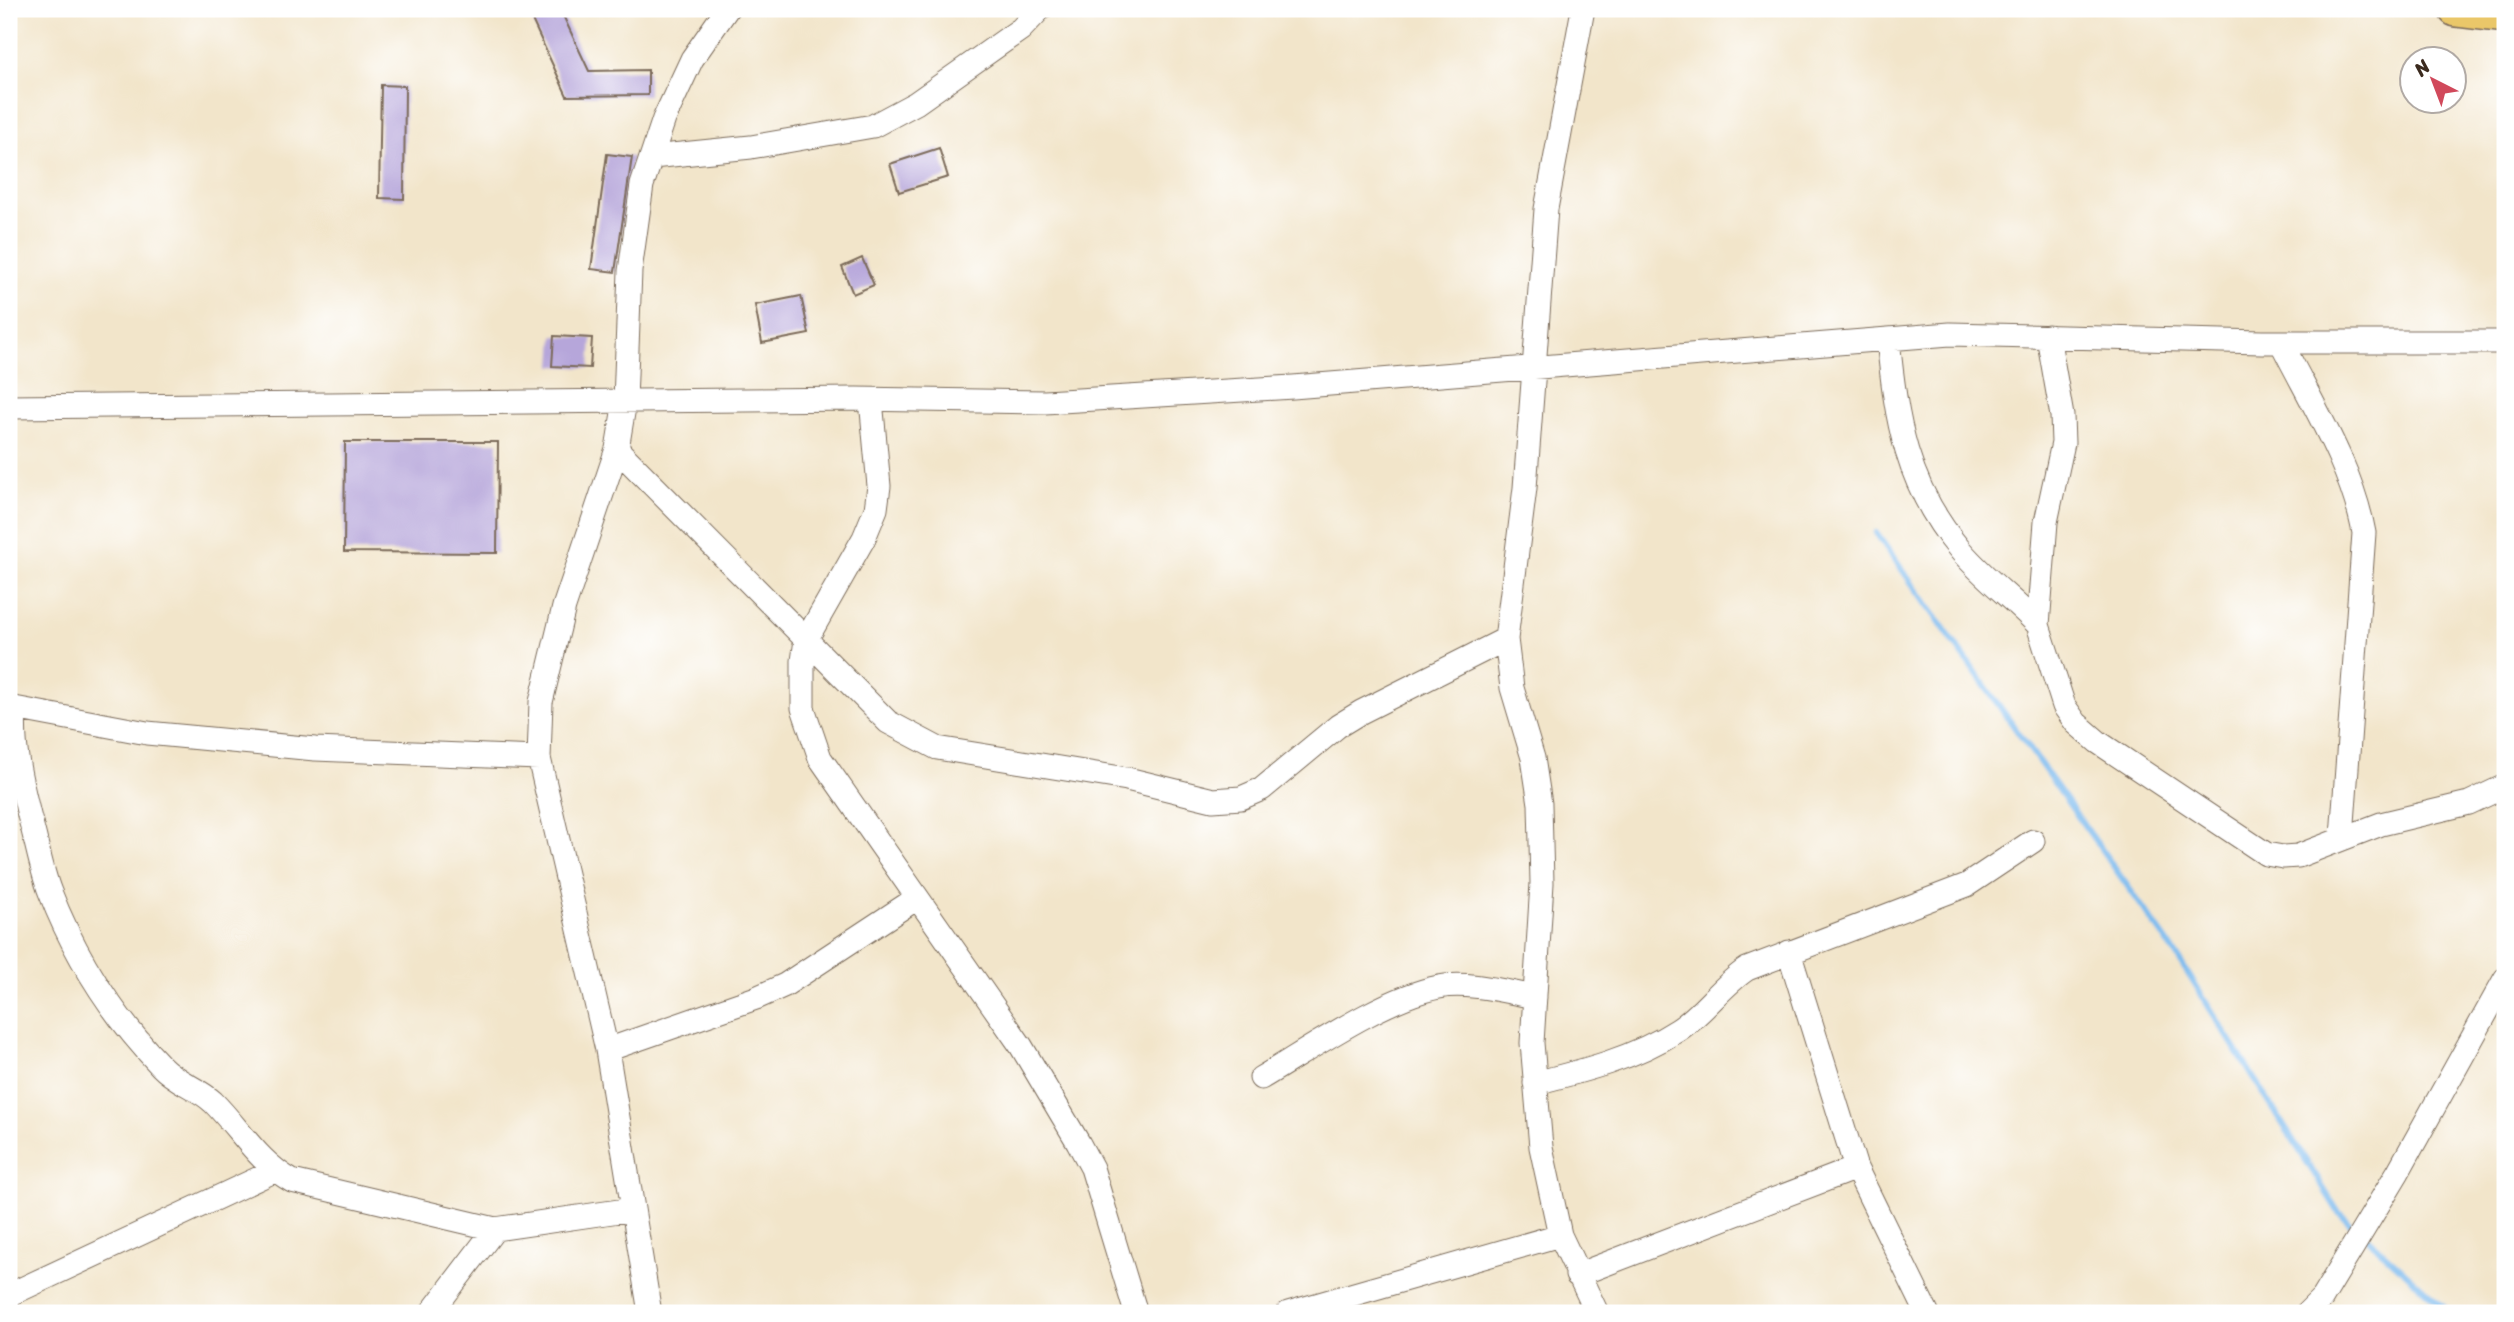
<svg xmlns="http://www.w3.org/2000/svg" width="2514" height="1322" font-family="Sriracha,sans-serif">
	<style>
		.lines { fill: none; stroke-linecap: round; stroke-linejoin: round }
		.stream { stroke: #7abaee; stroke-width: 6 }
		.building { fill: #b6a6da }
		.minor-casing { stroke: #7b6b5a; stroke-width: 25 }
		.primary-casing { stroke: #7b6b5a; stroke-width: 38 }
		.minor { stroke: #fff; stroke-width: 23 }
		.primary { stroke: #eac769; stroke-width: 35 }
	</style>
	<rect width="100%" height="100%" fill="#fff"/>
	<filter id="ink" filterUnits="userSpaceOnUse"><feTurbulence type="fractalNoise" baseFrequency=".0143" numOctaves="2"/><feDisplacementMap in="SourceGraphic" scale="14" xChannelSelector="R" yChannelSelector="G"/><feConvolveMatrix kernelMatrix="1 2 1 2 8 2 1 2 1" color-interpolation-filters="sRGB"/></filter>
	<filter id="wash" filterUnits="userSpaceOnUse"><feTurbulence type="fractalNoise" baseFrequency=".00686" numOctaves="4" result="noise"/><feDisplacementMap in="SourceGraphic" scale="28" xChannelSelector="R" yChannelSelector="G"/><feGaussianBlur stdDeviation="1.57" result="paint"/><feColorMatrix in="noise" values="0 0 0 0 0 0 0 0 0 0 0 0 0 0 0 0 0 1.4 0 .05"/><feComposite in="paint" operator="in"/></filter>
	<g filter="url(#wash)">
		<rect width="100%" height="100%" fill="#f2e5ca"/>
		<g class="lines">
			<!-- stream -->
			<path class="stream" d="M1876,533L2173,950L2339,1213L2358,1230
				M2366,1237L2450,1313"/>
		</g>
		<g id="blocks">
			<!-- building -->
			<path class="building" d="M527,9H560L589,71L648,70V95L567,96Z
				M381,85L405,86L404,199L379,198Z
				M939,148L948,177L899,192L890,164Z
				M607,154L632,157L615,272L591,269Z
				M862,258L874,285L853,294L842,267Z
				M801,296L809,334L762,343L755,305Z
				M554,336L592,338L590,368L552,366Z
				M345,442H498L497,553L344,552Z"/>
		</g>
	</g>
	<g filter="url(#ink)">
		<use href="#blocks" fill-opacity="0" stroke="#7b6b5a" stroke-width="2"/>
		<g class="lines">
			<!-- minor casing -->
			<g class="minor-casing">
				<path id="minor" d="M1583,9L1546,209L1525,488L1506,639L1512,688L1533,758L1540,804L1542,883L1532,1043L1541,1147L1560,1235L1597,1313
					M652,157L751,147L873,126L916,103L1021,29L1040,9
					M2048,336L2062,416L2063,443L2046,522L2038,625L2064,706L2076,723L2098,742L2266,854L2283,857L2298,856L2381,824L2469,803L2505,786
					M1888,339C1896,420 1906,486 1961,551C1984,578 2014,600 2038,625
					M2281,342C2311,402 2352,466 2364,533L2342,837
					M871,400L879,486L876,509L864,538L806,640L803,661V708L820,758L1021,1046L1078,1142L1092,1168L1136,1313
					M9,407L856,399L1045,402L1293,387L1950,334L2262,342H2505
					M617,449L888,722L937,748L1127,779L1213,800L1241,798L1262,789L1338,726L1361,712L1506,639
					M9,707L147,733L315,749L539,758
					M15,709C12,748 21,782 30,819C37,843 41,869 50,892C75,956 113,1016 161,1066C176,1082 198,1088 213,1102C240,1129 258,1162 292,1181L495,1229L633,1209
					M1789,952L1856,1168L1927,1313
					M607,1050L756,998L785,985L917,898
					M1261,1078C1310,1049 1383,998 1439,987C1466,981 1508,992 1535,997
					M1535,1083C1583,1071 1635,1058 1678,1030C1704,1013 1721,986 1747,969L1967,885L2033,841
					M1577,1275L1856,1168
					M9,1295L274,1171
					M431,1313L495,1229
					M650,1313L607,1050L539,758L541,702L564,607L617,449L625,401L630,271L642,185L664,119L692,59L727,9
					M1288,1313L1560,1235
					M2307,1313L2322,1298L2398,1172L2505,979"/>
			</g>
			<!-- primary casing -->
			<g class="primary-casing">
				<path id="primary" d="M2456,9L2505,15"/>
			</g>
			<!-- minor -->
			<use href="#minor" class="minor"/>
			<!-- primary -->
			<use href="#primary" class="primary"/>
		</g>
	</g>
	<!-- margin -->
	<rect width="2514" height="1322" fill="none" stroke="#fff" stroke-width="35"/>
	<!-- north arrow -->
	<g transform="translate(2433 80) rotate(318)"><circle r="33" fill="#ffffff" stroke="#b1aaa5" stroke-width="2"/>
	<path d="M0-5L12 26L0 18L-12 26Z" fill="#d1495b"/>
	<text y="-10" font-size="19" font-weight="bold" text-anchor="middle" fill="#3b2a1e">N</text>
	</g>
</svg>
